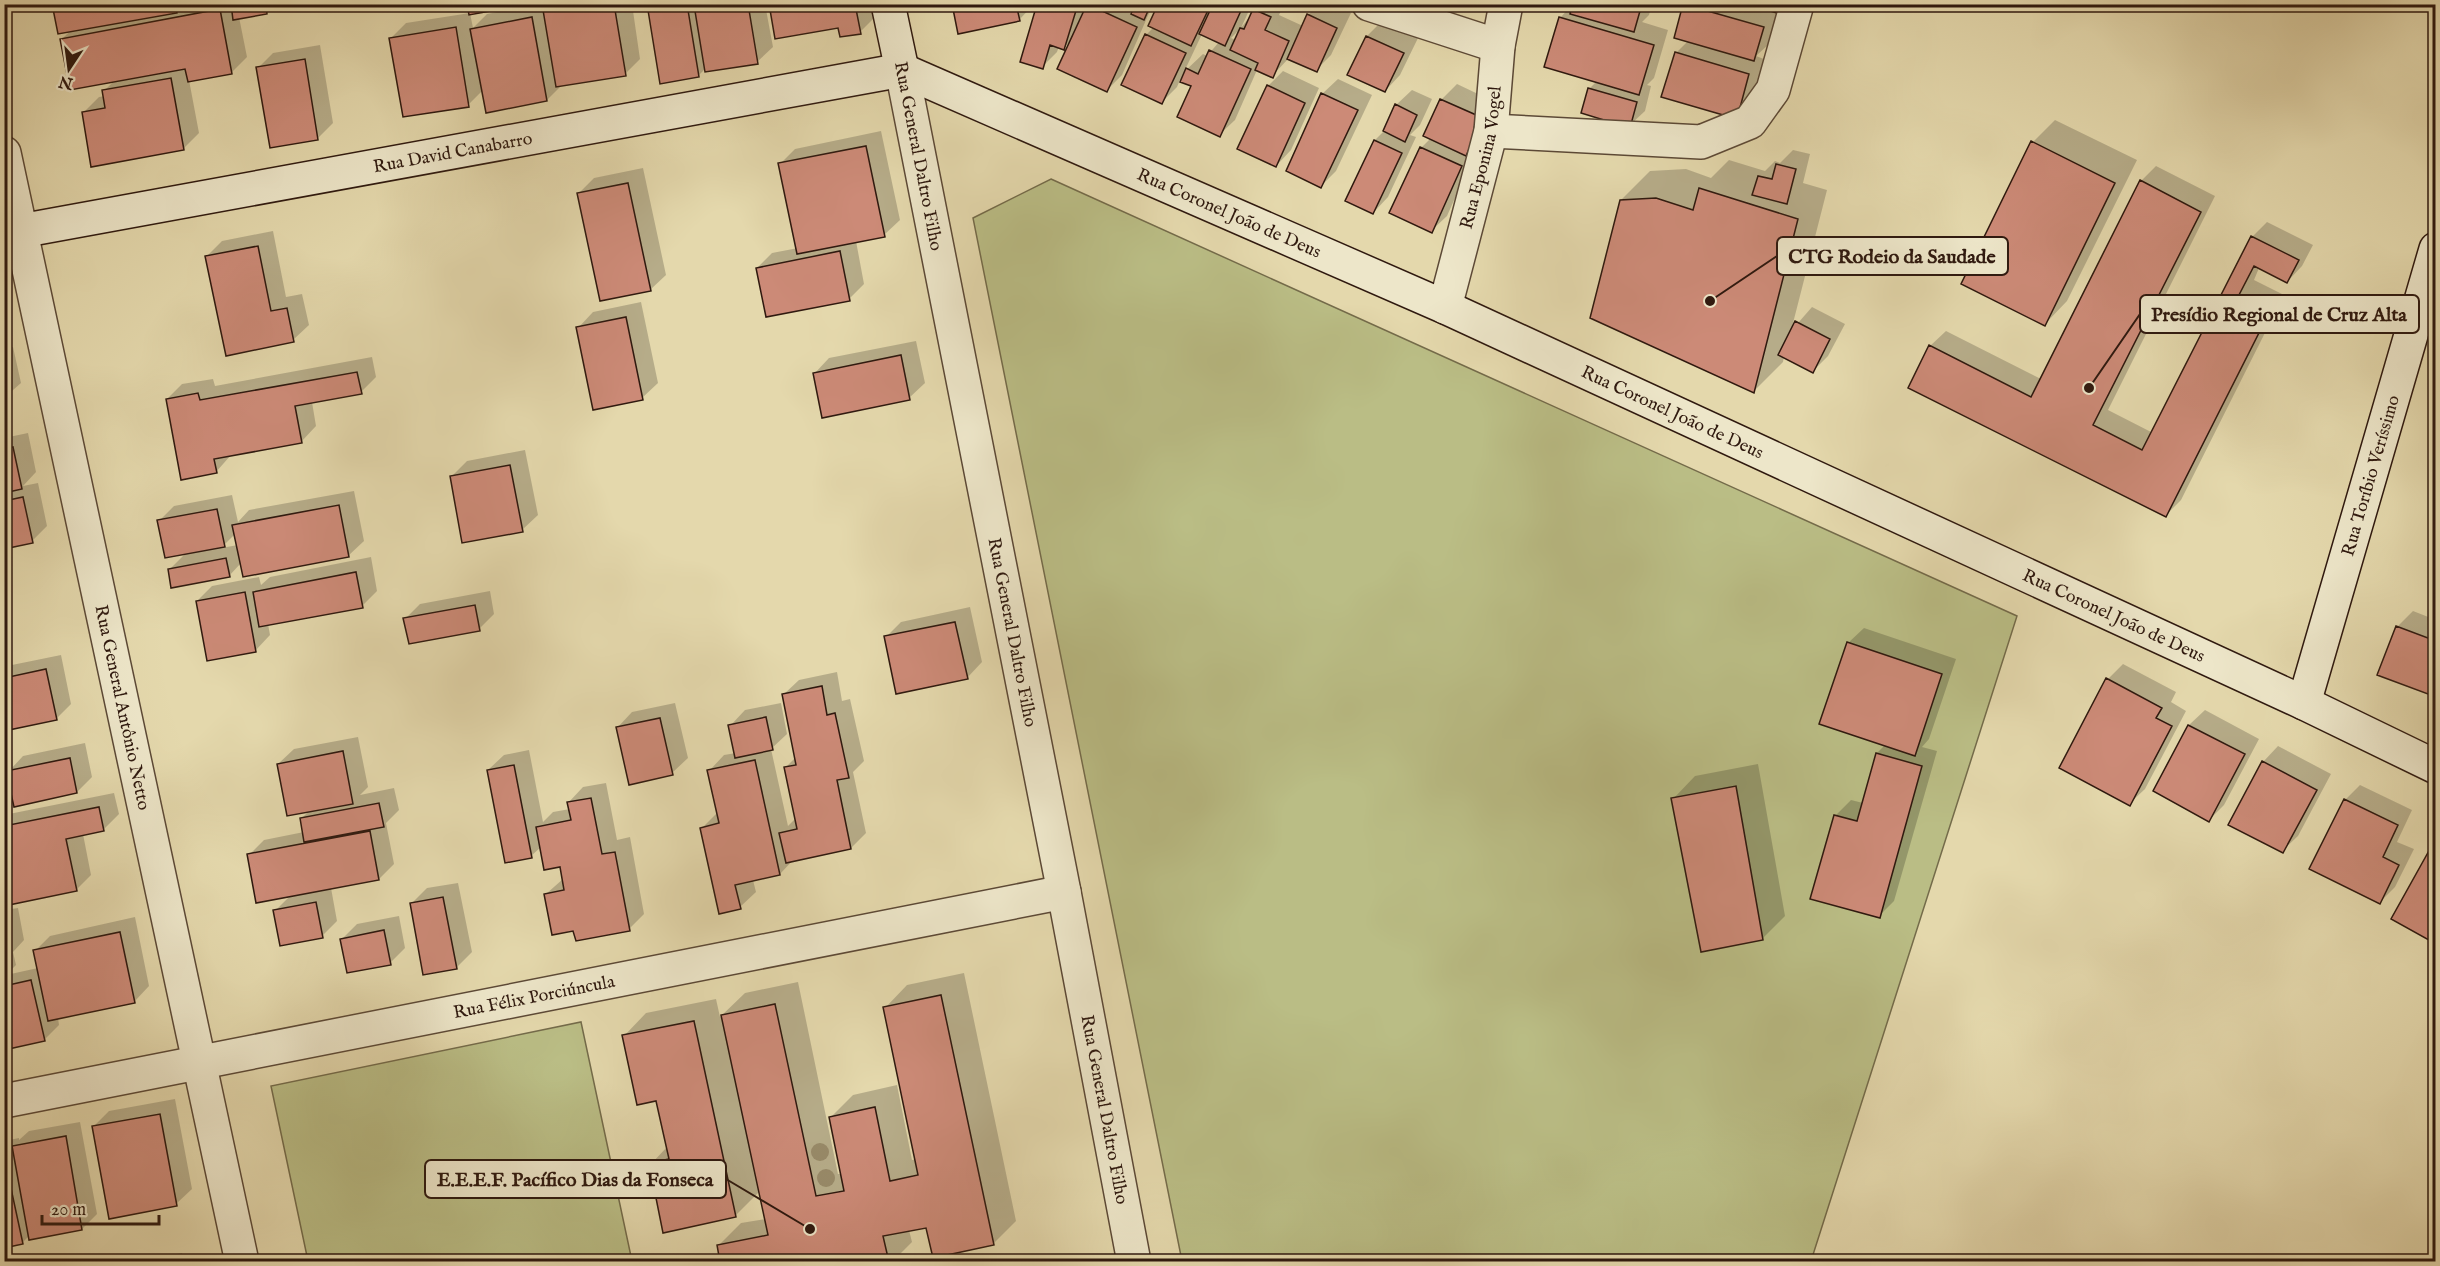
<svg xmlns="http://www.w3.org/2000/svg" width="2440" height="1266" font-family="'IM FELL English',serif">
	<style>
		.grass { fill: #babd85; stroke: #746b4a; stroke-width: 1.5 }
		.shadow { fill: #0003; fill-rule: evenodd }
		.building { fill: #cc8a77; stroke: #2f190f; stroke-width: 1.5 }
		.lines { fill: none; stroke-linecap: round; stroke-linejoin: round }
		.street-casing { stroke: #5c4936; stroke-width: 36 }
		.secondary-casing { stroke: #2f190f; stroke-width: 36 }
		.street { stroke: #ede6c9; stroke-width: 33 }
		.secondary { stroke: #ede6c9; stroke-width: 33 }
		.tree { fill: #988a69 }
		.labels { text-anchor: middle; stroke-width: 5; stroke-linejoin: round; paint-order: stroke }
		.street-label { font-size: 18px; fill: #2f190f; stroke: #ede6c9 }
		.leader { fill: none; stroke: #2f190f; stroke-width: 2 }
		.callout-dot { fill: #2f190f; stroke: #ede6c9; stroke-width: 2 }
		.callout { fill: #ede6c9; stroke: #2f190f; stroke-width: 2 }
		.callout-label { font-size: 20px; text-anchor: middle; font-weight: bold; fill: #2f190f }
	</style>
	<rect width="100%" height="100%" fill="#e4d8ac"/>
	<filter id="stains"><feTurbulence type="fractalNoise" baseFrequency=".00333" numOctaves="4"/><feColorMatrix values="0 0 0 0 .2 0 0 0 0 .09 0 0 0 0 .02 0 0 0 .5 -.17"/></filter>
	<radialGradient id="worn" r=".72"><stop offset=".6" stop-color="#630" stop-opacity="0"/><stop offset="1" stop-color="#630" stop-opacity=".3"/></radialGradient>
	<!-- grass -->
	<path class="grass" d="M1051,179L2017,616L1811,1261H1182L973,218Z
		M581,1022L632,1261H308L271,1086Z"/>
	<!-- shadow -->
	<path class="shadow" d="M54,4H274L267,12L239,17L247,57L232,72L189,80L199,133L184,148L83,113L99,97L105,96L104,91L114,81L62,39L71,30Z
		M523,4H527L525,7L536,4H632L640,59L625,74L563,84L547,100L483,90L468,105L391,38L406,23L470,13L473,28L487,14L523,7Z
		M649,4H765L773,47L757,62L706,68L698,76Z
		M770,4H873L875,17L860,32Z
		M954,4H1034L1019,20Z
		M1039,4H1088L1087,7L1089,4H1157L1150,11L1122,75L1107,90L1072,39L1064,48L1059,46L1057,52L1042,67Z
		M1160,4H1252L1241,28L1259,4H1284L1279,15L1303,26L1308,15L1319,4H1334L1351,13L1331,55L1316,70L1289,58L1272,76L1257,70L1235,120L1219,135L1193,85L1180,80L1177,87L1162,102L1123,84L1146,35L1154,27ZM1240,29L1236,40L1231,38ZM1202,34L1219,42L1207,56L1203,54L1184,72Z
		M1573,4H1652L1649,15L1642,22L1668,30L1654,78L1647,85L1651,86L1645,111L1629,126L1582,112L1590,88L1597,81L1560,18Z
		M1685,4H1791L1769,44L1756,56L1764,59L1752,102L1736,117L1676,53L1689,40L1675,37Z
		M1382,21L1418,38L1400,75L1385,91L1349,74L1367,36Z
		M320,45L333,123L318,138L271,146L258,68L273,53Z
		M1283,71L1319,88L1291,150L1276,166L1268,86Z
		M1338,79L1372,95L1336,171L1321,186L1322,94Z
		M1457,84L1497,103L1447,216L1431,231L1421,148L1431,138L1425,136L1442,99Z
		M1412,90L1432,99L1420,125L1410,135L1416,137L1388,197L1373,213L1375,140L1384,131L1396,105Z
		M2055,120L2137,160L2067,301L2045,324L2033,142Z
		M881,131L900,220L884,235L856,241L864,284L849,299L757,268L772,253L798,248L780,164L795,149Z
		M1793,150L1810,154L1803,183L1827,190L1791,331L1812,307L1845,324L1828,356L1813,371L1784,356L1783,362L1754,391L1621,200L1650,171L1686,169L1711,178L1729,160L1765,171L1775,161L1780,163Z
		M2156,166L2215,196L2108,410L2153,433L2252,237L2267,222L2313,245L2302,266L2287,282L2259,268L2254,280L2284,295L2181,500L2166,515L1930,346L1946,331L2041,379L2141,181Z
		M643,168L666,275L650,290L579,193L594,178Z
		M273,231L286,297L302,294L309,325L293,340L207,256L222,241Z
		M641,302L658,383L642,398L578,328L593,312Z
		M4,310L9,331L4,336Z
		M916,341L925,383L909,398L814,374L829,358Z
		M13,347L21,383L4,398V349Z
		M372,357L376,377L361,392L312,402L316,426L301,442L231,455L216,472L167,399L182,384L213,379L215,386Z
		M28,433L36,472L23,486L38,483L47,526L32,541L4,547V438Z
		M525,450L538,515L522,530L452,476L467,461Z
		M354,491L364,541L348,556L241,563L229,576L169,570L187,552L159,521L174,506L232,495L238,522L249,510ZM236,533L238,545L221,548Z
		M371,557L377,591L362,606L268,624L270,635L255,651L197,601L212,586L259,577L261,585L270,577Z
		M490,591L494,614L479,629L405,619L420,604Z
		M970,607L982,662L967,678L886,637L901,622Z
		M2413,611L2436,620V695L2397,627Z
		M1864,628L1956,659L1929,739L1922,747L1937,751L1894,901L1879,916L1836,815L1851,800L1863,803L1877,753L1885,745L1848,643Z
		M61,655L71,704L56,719L4,730V669L7,666Z
		M2123,664L2176,692L2171,702L2186,711L2145,789L2129,804L2108,679Z
		M837,672L842,701L850,699L864,761L853,772L866,833L851,848L794,859L780,874L753,880L756,892L740,907L702,828L717,813L709,771L724,755L736,753L730,726L745,710L781,703L787,734L771,749L788,826L796,818L785,768L796,757L783,695L799,680Z
		M675,703L688,758L672,773L617,728L632,712Z
		M2205,710L2259,739L2224,805L2209,820L2155,791L2189,725Z
		M358,737L368,787L360,795L394,788L399,810L386,823L394,864L379,879L331,888L337,921L322,936L275,911L291,895L249,855L264,840L304,832L302,818L310,810L278,764L294,749Z
		M85,743L92,777L77,792L15,801L4,811V778L9,777L8,770L4,773V745L10,770L23,756Z
		M2278,746L2331,774L2298,836L2282,851L2263,762Z
		M529,750L543,822L553,812L570,809L568,803L583,787L606,783L617,840L630,837L644,914L629,929H574L546,894L563,879L561,866L541,847L531,856L488,770L504,755Z
		M1758,764L1785,916L1762,939L1673,799L1695,776Z
		M2360,785L2412,810L2397,842L2414,849L2395,887L2380,902L2345,800Z
		M114,793L119,814L104,829L83,834L91,875L76,890L4,905V815Z
		M458,883L472,952L457,967L411,904L427,888Z
		M18,908L24,940L13,952L16,965L6,975L38,968L35,951L50,936L135,917L149,986L134,1002L58,1018L59,1025L44,1040L4,1048V910Z
		M399,916L405,948L390,963L342,939L357,924Z
		M964,973L1016,1221L993,1244L927,1226L909,1230L912,1242L892,1262H722L718,1246L741,1223L766,1219L760,1191L735,1216L651,1164L667,1147L657,1099L624,1036L646,1013L716,999L720,1017L745,993L798,982L838,1174H842L831,1117L853,1095L897,1085L912,1160L916,1159L885,1008L907,985Z
		M175,1099L192,1189L176,1204L94,1126L109,1111Z
		M80,1122L97,1214L82,1229L30,1235L22,1243L4,1246V1141L19,1138V1140L29,1131Z
		M182,1253L184,1262H133Z"/>
	<!-- building -->
	<path class="building" d="M52,4H175L177,13L58,34Z
		M231,4H266L267,14L233,20Z
		M467,4H529L469,15Z
		M542,4H614L626,76L556,87Z
		M647,4H687L699,77L660,84Z
		M734,4H748L758,64L705,72L695,11Z
		M769,4H855L861,34L840,37L838,28L775,39Z
		M952,4H1016L1020,21L958,34Z
		M1037,4H1078L1064,50L1050,45L1043,69L1020,62Z
		M1087,4L1137,27L1107,92L1057,69Z
		M1135,4H1151L1144,20L1131,14Z
		M1158,4H1211L1191,46L1148,26Z
		M1213,4H1244L1225,46L1199,34Z
		M1572,4H1642L1634,32L1570,14Z
		M1683,4L1764,27L1754,61L1674,38Z
		M1747,4H1786L1783,15Z
		M220,9L232,74L188,82L185,69L70,90L60,39Z
		M1253,9L1271,17L1265,30L1289,41L1273,78L1255,70L1258,63L1230,50L1240,28L1244,29Z
		M1307,14L1337,28L1317,72L1287,59Z
		M532,17L547,101L486,113L470,29Z
		M1559,17L1654,45L1639,95L1544,67Z
		M456,27L469,107L403,117L389,38Z
		M1145,34L1186,53L1162,104L1121,85Z
		M1366,36L1404,53L1385,92L1347,75Z
		M1209,50L1251,69L1220,137L1177,117L1191,86L1180,82L1186,68L1198,74Z
		M1675,52L1749,74L1737,119L1661,97Z
		M305,59L318,140L270,148L256,67Z
		M171,78L184,150L91,167L82,112L105,108L102,90Z
		M1267,85L1305,103L1276,167L1237,149Z
		M1588,88L1637,102L1630,128L1581,113Z
		M1321,93L1358,110L1321,188L1286,171Z
		M1440,99L1483,118L1466,156L1423,136Z
		M1395,104L1417,115L1405,142L1383,131Z
		M1374,140L1402,153L1373,214L1345,201Z
		M2031,141L2115,183L2045,326L1961,284Z
		M866,146L885,237L797,254L778,163Z
		M1420,147L1462,166L1432,233L1389,213Z
		M1776,164L1796,169L1787,204L1752,195L1758,176L1772,179Z
		M2140,180L2201,212L2093,425L2142,450L2251,236L2299,260L2287,283L2254,266L2239,295L2270,311L2166,517L1908,388L1929,345L2031,397Z
		M628,183L651,291L600,301L577,193Z
		M1699,188L1798,219L1754,393L1590,318L1620,200L1656,198L1693,210Z
		M258,246L271,311L287,308L294,342L226,356L205,256Z
		M840,251L850,301L766,317L756,268Z
		M626,317L643,400L593,410L576,327Z
		M1795,321L1830,339L1813,373L1778,355Z
		M901,355L910,400L822,418L813,373Z
		M357,372L362,394L295,406L302,443L214,459L217,473L181,480L166,399L198,393L200,400Z
		M13,447L22,489L4,493V449Z
		M510,465L523,532L462,543L450,476Z
		M23,497L33,543L4,549V501Z
		M339,505L349,557L243,577L232,525Z
		M217,509L225,547L165,558L157,520Z
		M226,558L230,577L171,588L168,569Z
		M356,572L363,608L259,627L253,592Z
		M245,592L256,652L207,661L196,601Z
		M475,605L480,631L409,644L403,618Z
		M955,622L968,679L896,694L884,636Z
		M2396,626L2436,641V697L2377,675Z
		M1847,642L1942,674L1915,756L1819,724Z
		M46,669L57,720L4,731V678Z
		M2106,678L2162,708L2156,718L2172,726L2130,806L2059,768Z
		M822,686L827,715L835,713L849,778L837,780L851,849L786,863L779,833L797,829L784,767L796,765L782,694Z
		M766,717L773,750L735,758L728,725Z
		M660,718L673,775L629,785L616,727Z
		M2188,725L2245,754L2209,822L2153,791Z
		M343,751L353,804L287,816L277,764Z
		M1876,753L1922,766L1880,918L1810,899L1834,815L1857,821Z
		M70,758L77,793L14,807L6,771Z
		M755,760L780,875L735,885L741,909L719,914L700,828L719,823L707,770Z
		M2262,761L2317,790L2283,853L2228,825Z
		M514,765L532,858L505,863L487,770Z
		M1736,786L1763,940L1701,952L1671,798Z
		M591,798L602,854L615,852L630,931L576,941L573,931L552,935L544,894L564,890L560,867L544,870L536,827L571,820L567,802Z
		M2344,799L2398,825L2383,857L2399,865L2380,904L2309,869Z
		M379,803L384,827L304,842L300,818Z
		M99,807L104,831L66,839L77,891L4,906V826Z
		M370,831L379,880L256,903L247,854Z
		M2435,840H2436V944L2391,919Z
		M443,897L457,969L423,975L410,903Z
		M316,902L323,938L280,946L273,910Z
		M384,930L391,965L347,973L340,939Z
		M120,932L135,1003L48,1021L33,950Z
		M31,980L45,1041L4,1050V986Z
		M941,995L994,1245L933,1258L926,1228L883,1236L889,1262H720L717,1245L768,1235L721,1015L775,1004L816,1196L844,1191L829,1117L875,1107L890,1181L918,1175L883,1007Z
		M694,1021L736,1217L663,1233L649,1163L669,1159L656,1101L637,1105L622,1035Z
		M160,1114L177,1206L109,1219L92,1126Z
		M66,1136L82,1230L29,1240L12,1146Z
		M4,1156L23,1244L4,1248Z"/>
	<g class="lines">
		<!-- street casing -->
		<g class="street-casing">
			<g id="street">
				<path d="M1369,4L1498,46"/>
				<path id="s1" d="M902,70L1064,892L1134,1262"/>
				<path d="M1491,131L1701,142L1750,122L1773,90L1797,4"/>
				<path id="s2" d="M4,153L242,1262"/>
				<path id="s3" d="M1445,307L1491,131L1498,46L1506,4"/>
				<path id="s4" d="M4,1101L1064,892"/>
			</g>
		</g>
		<!-- secondary casing -->
		<g class="secondary-casing">
			<g id="secondary">
				<path d="M888,4L902,70"/>
				<path id="s5" d="M902,70L1445,307L2304,703L2436,767"/>
				<path id="s6" d="M4,234L902,70"/>
				<path id="s7" d="M2304,703L2436,249"/>
			</g>
		</g>
		<!-- street -->
		<use href="#street" class="street"/>
		<!-- secondary -->
		<use href="#secondary" class="secondary"/>
	</g>
	<!-- trees -->
	<g class="tree">
		<circle cx="820" cy="1152" r="9"/>
		<circle cx="826" cy="1178" r="9"/>
	</g>
	<g class="labels">
		<!-- street labels -->
		<g class="street-label">
			<text dy="6" stroke="none"><textPath href="#s6" startOffset="456">Rua David Canabarro</textPath></text>
			<text transform="translate(919 156) rotate(79)" y="6">Rua General Daltro Filho</text>
			<text dy="6" stroke="none"><textPath href="#s3" startOffset="154">Rua Eponina Vogel</textPath></text>
			<text dy="6" stroke="none"><textPath href="#s5" startOffset="357">Rua Coronel João de Deus</textPath></text>
			<text dy="6" stroke="none"><textPath href="#s5" startOffset="843">Rua Coronel João de Deus</textPath></text>
			<text dy="6" stroke="none"><textPath href="#s7" startOffset="237">Rua Toríbio Veríssimo</textPath></text>
			<text dy="6" stroke="none"><textPath href="#s5" startOffset="1329">Rua Coronel João de Deus</textPath></text>
			<text dy="6" stroke="none"><textPath href="#s1" startOffset="573">Rua General Daltro Filho</textPath></text>
			<text dy="6" stroke="none"><textPath href="#s2" startOffset="567">Rua General Antônio Netto</textPath></text>
			<text dy="6" stroke="none"><textPath href="#s4" startOffset="540">Rua Félix Porciúncula</textPath></text>
			<text dy="6" stroke="none"><textPath href="#s1" startOffset="1059">Rua General Daltro Filho</textPath></text>
		</g>
	</g>
	<!-- callouts -->
	<path class="leader" d="M1710 301L1777 256M2089 388L2140 314M810 1229L726 1179"/>
	<g class="callout-dot">
		<circle cx="1710" cy="301" r="6"/>
		<circle cx="2089" cy="388" r="6"/>
		<circle cx="810" cy="1229" r="6"/>
	</g>
	<g class="callout">
		<rect x="1777" y="237" width="231" height="38" rx="6"/>
		<rect x="2140" y="295" width="279" height="38" rx="6"/>
		<rect x="425" y="1160" width="301" height="38" rx="6"/>
	</g>
	<g class="callout-label">
		<text x="1892" y="263">CTG Rodeio da Saudade</text>
		<text x="2279" y="321">Presídio Regional de Cruz Alta</text>
		<text x="575" y="1186">E.E.E.F. Pacífico Dias da Fonseca</text>
	</g>
	<!-- margin -->
	<rect width="2440" height="1266" fill="none" stroke="#e4d8ac" stroke-width="24"/>
	<rect x="6" y="6" width="2428" height="1254" fill="none" stroke="#2f190f" stroke-width="3"/>
	<rect x="12" y="12" width="2416" height="1242" fill="none" stroke="#2f190f" stroke-width="1.5"/>
	<!-- north arrow -->
	<g transform="translate(69 69) rotate(193)" stroke="#ede6c9" stroke-width="4.5" paint-order="stroke">
	<path d="M0-4.5L10 22L0 15L-10 22Z" fill="#2f190f"/>
	<text y="-9" font-size="16" font-weight="bold" text-anchor="middle" fill="#2f190f">N</text>
	</g>
	<!-- scale -->
	<path d="M42 1215v9h117v-9" fill="none" stroke="#2f190f" stroke-width="3"/>
	<text x="51" y="1215" font-size="18" fill="#2f190f" stroke="#ede6c9" stroke-width="4.5" paint-order="stroke">20 m</text>
	<rect width="100%" height="100%" filter="url(#stains)"/>
	<rect width="100%" height="100%" fill="url(#worn)"/>
</svg>
